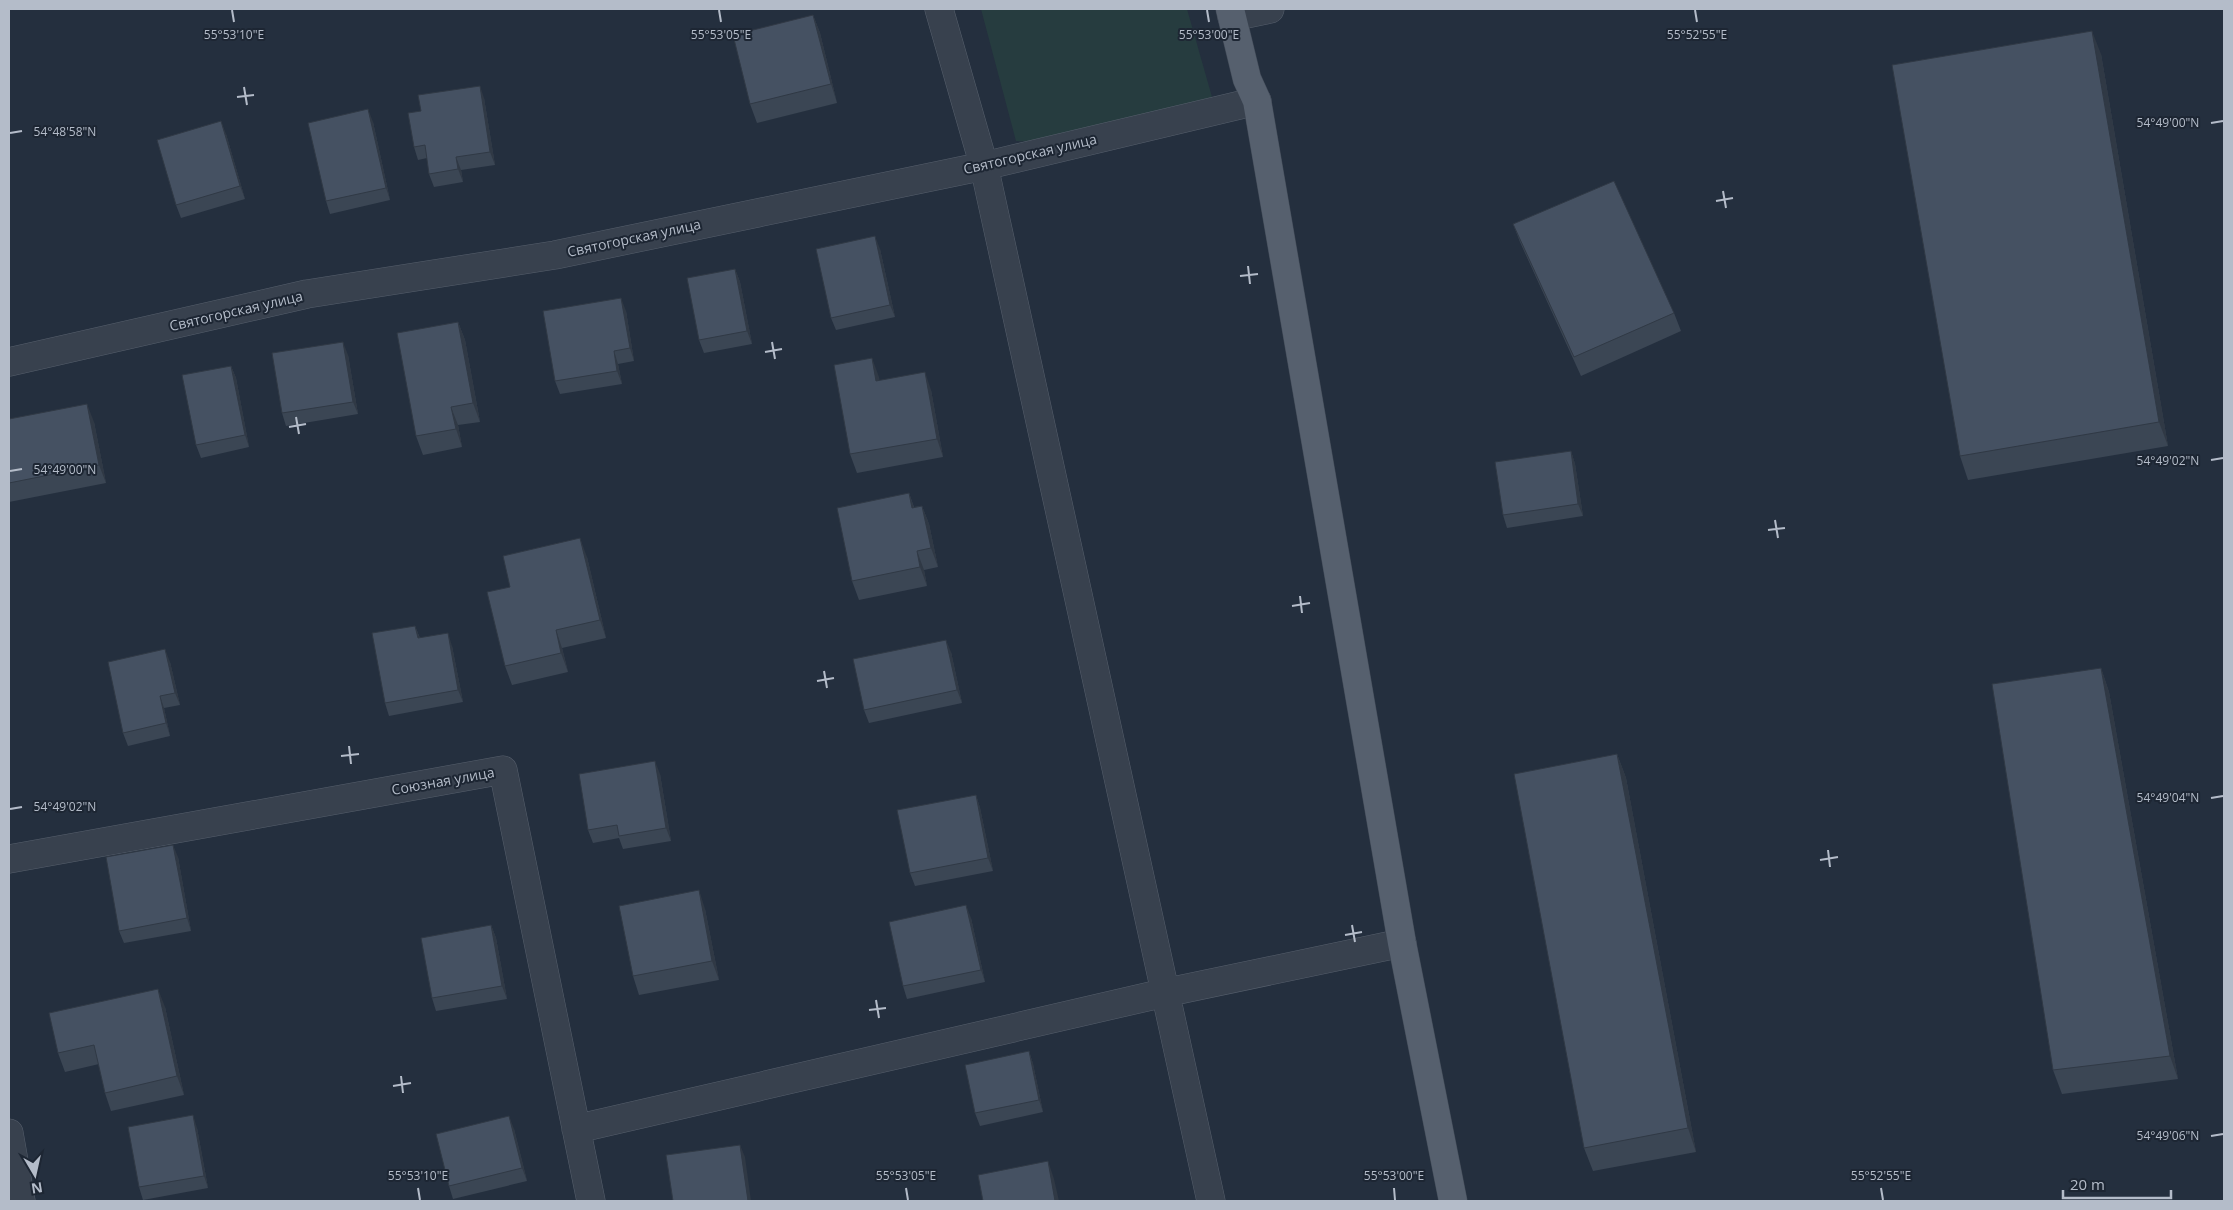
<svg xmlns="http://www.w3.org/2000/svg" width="2233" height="1210" font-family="'Open Sans',sans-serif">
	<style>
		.green { fill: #263c3f }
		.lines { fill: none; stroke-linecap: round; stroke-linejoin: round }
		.minor-casing { stroke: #565f6c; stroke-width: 29 }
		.major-casing { stroke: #414a57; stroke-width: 29 }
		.minor { stroke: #38414e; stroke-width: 28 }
		.major { stroke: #56606e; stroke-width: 28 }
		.wall { fill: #3b4654 }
		.shaded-wall { fill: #303945 }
		.building { fill: #455162; stroke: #303945 }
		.ticks { fill: none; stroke: #b4bcc9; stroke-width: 2 }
		.labels { text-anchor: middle; stroke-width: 4; stroke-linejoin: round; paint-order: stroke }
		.street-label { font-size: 14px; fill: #b4bcc9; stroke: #1d2633 }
		.ticks-label { font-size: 12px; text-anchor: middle; fill: #b4bcc9; stroke: #1d2633; stroke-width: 4; stroke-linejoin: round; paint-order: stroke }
	</style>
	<rect width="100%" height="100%" fill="#242f3e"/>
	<!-- green -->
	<path class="green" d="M981,9H1187L1212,97C1155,115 1074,145 1016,141Z"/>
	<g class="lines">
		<!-- minor casing -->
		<g class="minor-casing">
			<path id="minor" d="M939,9L984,166L1211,1201
				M1232,17L1270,9
				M9,362L307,294L555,255L984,166L1257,101
				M9,859L503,770L591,1201
				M576,1129L1164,993L1402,943
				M9,1133L21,1201"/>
		</g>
		<!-- major casing -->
		<g class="major-casing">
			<path id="major" d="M1230,9L1247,79L1257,101L1402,943L1453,1201"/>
		</g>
		<!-- minor -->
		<use href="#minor" class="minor"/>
		<!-- major -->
		<use href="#major" class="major"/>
	</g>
	<!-- wall -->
	<path class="wall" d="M813,15L820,33L837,103L757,123L750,104Z
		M2101,54L2168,446L1968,480L1960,456Z
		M484,98L495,165L461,170L463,182L434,187L429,174L427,158L418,160L414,147L421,111Z
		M373,122L390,200L330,214L326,201Z
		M226,134L245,199L181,218L176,205Z
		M1513,224L1674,313L1681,331L1581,376L1520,242Z
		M880,249L895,317L836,330L831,318Z
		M735,269L740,282L752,344L704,353L699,340Z
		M626,311L634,361L618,364L622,384L560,394L555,381Z
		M458,322L465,340L480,422L458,425L462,447L423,455L416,436Z
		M348,355L358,414L286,426L282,413Z
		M231,366L236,378L249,447L201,458L196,445Z
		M879,377V380L931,390L943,457L857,473L850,454Z
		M9,419L94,422L106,483L9,502Z
		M1571,451L1575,464L1583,516L1507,528L1503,515Z
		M909,493L914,507L922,506L929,524L938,567L924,570L927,586L859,600L852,581Z
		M587,557L606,638L562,648L568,672L512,685L505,666L510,587Z
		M415,626L420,638L452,646L463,702L389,716L385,703Z
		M951,652L962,703L869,723L864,710Z
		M170,662L180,705L164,708L170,736L128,746L123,733Z
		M2101,668L2109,692L2178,1079L2062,1094L2053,1070Z
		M1617,754L1626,778L1696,1152L1593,1171L1584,1148Z
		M660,774L671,841L623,849L619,838L593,843L588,830Z
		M976,795L980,808L993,871L915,886L910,873Z
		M178,857L191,931L124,943L119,931Z
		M705,909L719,980L639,995L633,976Z
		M971,918L985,982L907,999L903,986Z
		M491,925L496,938L507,999L436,1011L432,998Z
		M165,1007L184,1095L111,1111L105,1093L99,1064L65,1072L58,1053Z
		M1029,1051L1033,1064L1043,1112L980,1126L975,1113Z
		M197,1128L208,1188L143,1200L139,1187Z
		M514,1129L527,1181L453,1199L449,1186Z"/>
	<!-- shaded-wall -->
	<path class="shaded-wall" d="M813,15L820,33L837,103L831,84Z
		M2092,31L2101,54L2168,446L2159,422Z
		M480,86L484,98L495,165L490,152Z
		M368,109L373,122L390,200L386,188Z
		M221,121L226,134L245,199L240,186Z
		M456,157L461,170L463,182L458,169Z
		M875,236L880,249L895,317L890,305Z
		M735,269L740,282L752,344L747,331Z
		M621,298L626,311L634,361L630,348Z
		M458,322L465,340L480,422L473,403Z
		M343,342L348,355L358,414L353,402Z
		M614,351L618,364L622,384L617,371Z
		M872,358L879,377L883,399L876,381Z
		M231,366L236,378L249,447L245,435Z
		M925,372L931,390L943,457L937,439Z
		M87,404L94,422L106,483L99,465Z
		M451,407L458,425L462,447L456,429Z
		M1571,451L1575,464L1583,516L1578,504Z
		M909,493L915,511L912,508Z
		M922,506L929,524L938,567L931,548Z
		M580,538L587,557L606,638L600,620Z
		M917,551L924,570L927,586L920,567Z
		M415,626L420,639L418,638Z
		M556,630L562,648L568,672L561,653Z
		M448,633L452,646L463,702L458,690Z
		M946,640L951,652L962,703L957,690Z
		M165,649L170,662L180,705L175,693Z
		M2101,668L2109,692L2178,1079L2170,1056Z
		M160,696L164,708L170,736L166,723Z
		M1617,754L1626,778L1696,1152L1688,1128Z
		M655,761L660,774L671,841L666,828Z
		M976,795L980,808L993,871L988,858Z
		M173,845L178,857L191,931L187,918Z
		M699,890L705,909L719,980L712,961Z
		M966,905L971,918L985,982L981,970Z
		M491,925L496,938L507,999L502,986Z
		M158,989L165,1007L184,1095L177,1076Z
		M1029,1051L1033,1064L1043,1112L1039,1100Z
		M193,1115L197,1128L208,1188L204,1176Z
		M509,1116L514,1129L527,1181L522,1168Z
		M740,1145L745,1157L751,1201H748Z
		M1048,1161L1054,1179L1059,1201H1055Z"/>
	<!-- building -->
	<path class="building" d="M813,15L831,84L750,104L733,35Z
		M2092,31L2159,422L1960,456L1892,65Z
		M480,86L490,152L456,157L458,169L429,174L425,145L414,147L408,113L421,111L418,95Z
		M368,109L386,188L326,201L308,123Z
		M221,121L240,186L176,205L157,140Z
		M1614,181L1674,313L1574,357L1513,224Z
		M875,236L890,305L831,318L816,249Z
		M735,269L747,331L699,340L687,278Z
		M621,298L630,348L614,351L617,371L555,381L543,311Z
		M458,322L473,403L451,407L456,429L416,436L397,333Z
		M343,342L353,402L282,413L272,353Z
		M872,358L876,381L925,372L937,439L850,454L834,365Z
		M231,366L245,435L196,445L182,375Z
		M87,404L99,465L9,483V419Z
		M1571,451L1578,504L1503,515L1495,462Z
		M909,493L912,508L922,506L931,548L917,551L920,567L852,581L837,508Z
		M580,538L600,620L556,630L561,653L505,666L487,592L510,587L503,556Z
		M415,626L418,638L448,633L458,690L385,703L372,633Z
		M946,640L957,690L864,710L853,659Z
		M165,649L175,693L160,696L166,723L123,733L108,662Z
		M2101,668L2170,1056L2053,1070L1992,684Z
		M1617,754L1688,1128L1584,1148L1514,774Z
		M655,761L666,828L619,836L617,825L588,830L579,774Z
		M976,795L988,858L910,873L897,810Z
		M173,845L187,918L119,931L106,857Z
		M699,890L712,961L633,976L619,906Z
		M966,905L981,970L903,986L889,922Z
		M491,925L502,986L432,998L421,938Z
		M158,989L177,1076L105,1093L94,1045L58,1053L49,1013Z
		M1029,1051L1039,1100L975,1113L965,1065Z
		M193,1115L204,1176L139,1187L128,1127Z
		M509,1116L522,1168L449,1186L436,1134Z
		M740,1145L748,1201H673L666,1155Z
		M1048,1161L1055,1201H983L978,1175Z"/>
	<!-- ticks -->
	<path class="ticks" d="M232,10L234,22M719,10L721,22M1207,10L1209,22M1695,10L1697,22M244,87L247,105M237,97L254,95M2211,123L2223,121M10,133L22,131M1723,191L1726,208M1716,201L1733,198M1248,266L1250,284M1240,276L1258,274M772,342L775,359M765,352L782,349M296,417L299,434M289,427L306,424M2211,460L2223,458M10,471L22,469M1775,520L1778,538M1768,530L1785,528M1300,596L1302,613M1292,606L1310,603M824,671L827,688M817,681L834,678M349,746L351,764M341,756L359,754M2211,798L2223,796M10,809L22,807M1828,850L1830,867M1820,860L1838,857M1352,925L1355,942M1345,935L1362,932M876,1000L879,1018M869,1010L886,1008M401,1076L403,1093M393,1086L411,1083M2211,1136L2223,1134M418,1188L420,1200M906,1188L908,1200M1394,1188L1395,1200M1881,1188L1883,1200"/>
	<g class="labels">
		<!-- street labels -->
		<g class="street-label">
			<text transform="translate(1030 154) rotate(-13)" y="5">Святогорская улица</text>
			<text transform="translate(634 238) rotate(-12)" y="5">Святогорская улица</text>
			<text transform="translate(236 311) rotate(-13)" y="5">Святогорская улица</text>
			<text transform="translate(443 781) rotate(-10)" y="5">Союзная улица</text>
		</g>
	</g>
	<g class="ticks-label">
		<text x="234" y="39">55°53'10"E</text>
		<text x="721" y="39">55°53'05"E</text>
		<text x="1209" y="39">55°53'00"E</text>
		<text x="1697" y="39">55°52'55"E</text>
		<text x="2168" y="127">54°49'00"N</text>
		<text x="65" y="136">54°48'58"N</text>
		<text x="2168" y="465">54°49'02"N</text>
		<text x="65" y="474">54°49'00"N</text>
		<text x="2168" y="802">54°49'04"N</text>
		<text x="65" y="811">54°49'02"N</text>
		<text x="2168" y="1140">54°49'06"N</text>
		<text x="418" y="1180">55°53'10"E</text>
		<text x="906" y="1180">55°53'05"E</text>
		<text x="1394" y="1180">55°53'00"E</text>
		<text x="1881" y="1180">55°52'55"E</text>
	</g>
	<!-- border -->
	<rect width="2233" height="1210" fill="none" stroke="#b4bcc9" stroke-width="20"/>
	<!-- north arrow -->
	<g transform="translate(35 1175) rotate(171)" stroke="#1d2633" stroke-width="4" paint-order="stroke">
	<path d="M0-4L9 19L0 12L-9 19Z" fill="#b4bcc9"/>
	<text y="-8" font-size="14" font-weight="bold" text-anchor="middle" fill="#b4bcc9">N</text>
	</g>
	<!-- scale -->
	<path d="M2063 1190v8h108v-8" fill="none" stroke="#b4bcc9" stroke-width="2.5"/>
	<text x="2070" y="1190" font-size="15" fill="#b4bcc9" stroke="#1d2633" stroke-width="4" paint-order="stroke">20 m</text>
</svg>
